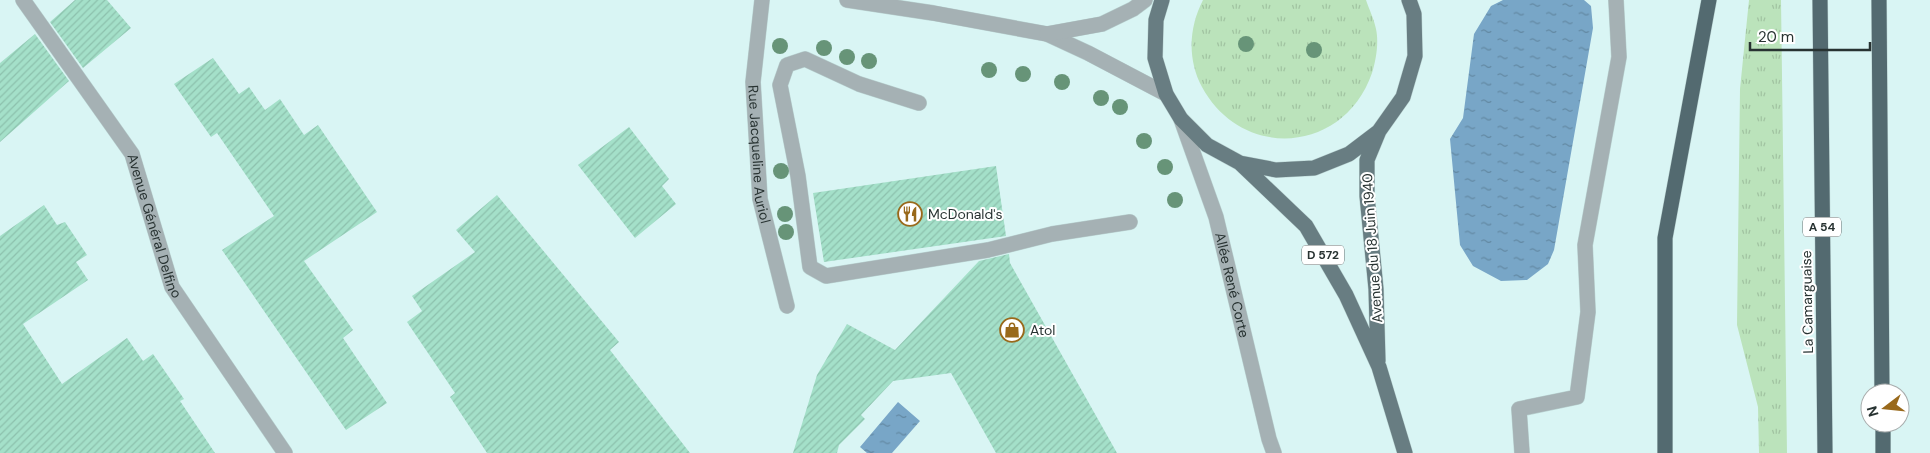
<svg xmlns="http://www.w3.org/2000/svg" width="1930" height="453" font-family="'DM Sans',sans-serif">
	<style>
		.grass { fill: url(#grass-tufts) }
		.water { fill: url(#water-ripples) }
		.building { fill: url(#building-hatch) }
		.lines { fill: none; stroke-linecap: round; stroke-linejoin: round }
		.lane-casing { stroke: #b9d2d1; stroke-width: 16 }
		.street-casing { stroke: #b9d2d1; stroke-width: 16 }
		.primary-casing { stroke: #b9d2d1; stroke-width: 16 }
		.highway-casing { stroke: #b9d2d1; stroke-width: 16 }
		.lane { stroke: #a5b1b4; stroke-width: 15 }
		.street { stroke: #a5b1b4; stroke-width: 15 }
		.primary { stroke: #687d82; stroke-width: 15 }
		.highway { stroke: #536a70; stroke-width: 15 }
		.tree { fill: #679478 }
		.labels { text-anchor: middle; stroke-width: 4; stroke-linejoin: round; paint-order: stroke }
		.shield { fill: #fff; stroke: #687070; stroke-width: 1 }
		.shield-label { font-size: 12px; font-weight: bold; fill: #283332 }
		.street-label { font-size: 14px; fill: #283332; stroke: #fff }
		.poi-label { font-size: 14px; fill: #283332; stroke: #fff; text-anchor: start }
	</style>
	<defs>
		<pattern id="grass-tufts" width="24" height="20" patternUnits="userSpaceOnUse" patternTransform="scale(1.25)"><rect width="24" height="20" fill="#bbe3bb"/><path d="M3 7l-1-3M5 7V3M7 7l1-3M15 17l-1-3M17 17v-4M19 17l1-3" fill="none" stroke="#a1c3a1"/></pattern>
		<pattern id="water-ripples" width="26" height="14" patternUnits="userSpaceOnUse" patternTransform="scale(1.25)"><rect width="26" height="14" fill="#78a6c7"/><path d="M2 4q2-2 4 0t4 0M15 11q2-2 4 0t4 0" fill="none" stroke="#6288a2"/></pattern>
		<pattern id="building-hatch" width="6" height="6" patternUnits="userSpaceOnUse" patternTransform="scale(1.25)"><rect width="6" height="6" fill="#a4e0c9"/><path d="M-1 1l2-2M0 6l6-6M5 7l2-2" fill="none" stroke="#8dc1ad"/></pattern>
	</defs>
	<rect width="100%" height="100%" fill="#d9f5f4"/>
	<!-- grass -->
	<path class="grass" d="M1203,0H1366C1369,9 1374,19 1376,29C1379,43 1376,60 1372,73C1344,154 1242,161 1202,87C1187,59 1189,27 1203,0Z
		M1749,0H1781L1787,453H1759L1758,407L1737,325L1740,89Z"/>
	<!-- water -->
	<path class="water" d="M1503,0H1584L1591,6L1593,28L1554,250L1548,264L1527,280L1501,281L1473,266L1460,245L1450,139L1463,118L1474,34L1491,6Z
		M898,402L920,421L892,453H867L860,447Z"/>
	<!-- building -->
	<path class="building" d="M75,0H107L131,28L83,68L50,22Z
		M35,34L69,81L0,142V63Z
		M213,58L239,94L249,87L265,110L280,99L304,135L318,125L377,212L304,261L353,330L343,338L387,403L346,430L222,250L274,216L217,133L211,137L174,84Z
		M629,127L669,179L662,186L676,204L635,238L578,165Z
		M996,166L1006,236L824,262L813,193Z
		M497,195L619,342L610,350L690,453H487L450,397L455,393L407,322L422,311L412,296L475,252L456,230Z
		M44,205L57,225L65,222L87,255L76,262L88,280L23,324L62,384L127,338L143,361L153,354L184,399L180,401L215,453H0V236Z
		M1009,254L1010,263L1117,453H996L951,373L893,381L861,415L865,419L839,445L837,453H793L817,375L847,324L895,350L979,261Z"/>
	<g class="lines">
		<!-- lane casing -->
		<g class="lane-casing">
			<path id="lane" d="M919,103L859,84L805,59L787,65L780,85L798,176L810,267L826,276L988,250L1052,234L1130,222
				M1522,453L1519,409L1577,397L1588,312L1585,245L1619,57L1616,0"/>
		</g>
		<!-- street casing -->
		<g class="street-casing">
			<g id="street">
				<path id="s1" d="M23,0L132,154L172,287L285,453"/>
				<path id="s2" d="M762,0L753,82L760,199L787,306"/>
				<path d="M847,0L933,13L1047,34L1088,53L1166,94"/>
				<path d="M1047,34L1102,24L1133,9L1145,0"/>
				<path id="s3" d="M1181,119L1216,217L1269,439L1274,453"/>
			</g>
		</g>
		<!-- primary casing -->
		<g class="primary-casing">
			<path id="primary" d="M1162,0L1156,20L1155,58L1166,94L1181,119L1207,145L1240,163L1306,226L1346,295L1379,367L1405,453
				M1240,163L1276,170L1314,168L1349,154L1378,132
				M1378,361L1376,289L1367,196V160L1379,131L1403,97L1415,56L1414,14L1409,0"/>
		</g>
		<!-- highway casing -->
		<g class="highway-casing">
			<path id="highway" d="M1820,0L1825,453
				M1879,0L1882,393
				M1883,423V453
				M1665,453V238L1709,0"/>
		</g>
		<!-- lane -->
		<use href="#lane" class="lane"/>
		<!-- street -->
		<use href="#street" class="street"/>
		<!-- primary -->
		<use href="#primary" class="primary"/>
		<!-- highway -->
		<use href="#highway" class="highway"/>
	</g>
	<!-- trees -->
	<g class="tree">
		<circle cx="1246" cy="44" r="8"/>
		<circle cx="780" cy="46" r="8"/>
		<circle cx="824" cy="48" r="8"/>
		<circle cx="1314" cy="50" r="8"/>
		<circle cx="847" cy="57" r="8"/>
		<circle cx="869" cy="61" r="8"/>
		<circle cx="989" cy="70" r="8"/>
		<circle cx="1023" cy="74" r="8"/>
		<circle cx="1062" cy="82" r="8"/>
		<circle cx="1101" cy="98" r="8"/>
		<circle cx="1120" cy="107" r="8"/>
		<circle cx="1144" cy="141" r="8"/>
		<circle cx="1165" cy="167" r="8"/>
		<circle cx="781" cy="171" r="8"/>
		<circle cx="1175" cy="200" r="8"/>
		<circle cx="785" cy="214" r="8"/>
		<circle cx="786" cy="232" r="8"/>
	</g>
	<!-- icons -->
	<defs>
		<g id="restaurant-ring" transform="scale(1.25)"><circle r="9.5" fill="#fff" stroke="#99691b" stroke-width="1.5"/><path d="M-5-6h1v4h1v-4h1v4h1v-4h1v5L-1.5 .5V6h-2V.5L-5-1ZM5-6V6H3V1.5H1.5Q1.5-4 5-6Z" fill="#99691b"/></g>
		<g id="shop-ring" transform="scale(1.25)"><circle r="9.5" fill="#fff" stroke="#99691b" stroke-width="1.5"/><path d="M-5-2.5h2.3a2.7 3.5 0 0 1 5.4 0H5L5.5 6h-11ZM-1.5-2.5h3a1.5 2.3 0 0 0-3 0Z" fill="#99691b"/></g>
	</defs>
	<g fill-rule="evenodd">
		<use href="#restaurant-ring" x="910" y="214"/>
		<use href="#shop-ring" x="1012" y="330"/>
	</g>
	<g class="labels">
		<!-- shield labels -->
		<g class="shield">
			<rect x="1803" y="217.5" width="38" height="19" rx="4"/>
			<rect x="1302" y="245.5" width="42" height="19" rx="4"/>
		</g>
		<g class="shield-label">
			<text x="1822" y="231">A 54</text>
			<text x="1323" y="259">D 572</text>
		</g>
		<!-- street labels -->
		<g class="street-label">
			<text dy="5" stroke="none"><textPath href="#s2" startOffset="155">Rue Jacqueline Auriol</textPath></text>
			<text dy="5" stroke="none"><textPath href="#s1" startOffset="264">Avenue Général Delfino</textPath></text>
			<text transform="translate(1372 248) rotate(-94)" y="5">Avenue du 18 Juin 1940</text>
			<text dy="5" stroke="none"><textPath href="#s3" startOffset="174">Allée René Corte</textPath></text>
			<text transform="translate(1807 302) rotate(-91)" y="5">La Camarguaise</text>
		</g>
		<!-- poi labels -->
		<g class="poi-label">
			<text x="928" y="219">McDonald's</text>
			<text x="1030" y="335">Atol</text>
		</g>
	</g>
	<!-- north arrow -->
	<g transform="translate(1885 408) rotate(254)"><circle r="24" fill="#ffffff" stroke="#a9adad"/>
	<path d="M0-4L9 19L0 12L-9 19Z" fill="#99691b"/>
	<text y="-8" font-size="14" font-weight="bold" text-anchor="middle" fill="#283332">N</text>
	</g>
	<!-- scale -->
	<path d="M1750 42v8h120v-8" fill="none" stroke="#283332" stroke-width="2.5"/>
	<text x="1758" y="42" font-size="15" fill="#283332" stroke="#ffffff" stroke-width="4" paint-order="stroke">20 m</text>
</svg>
